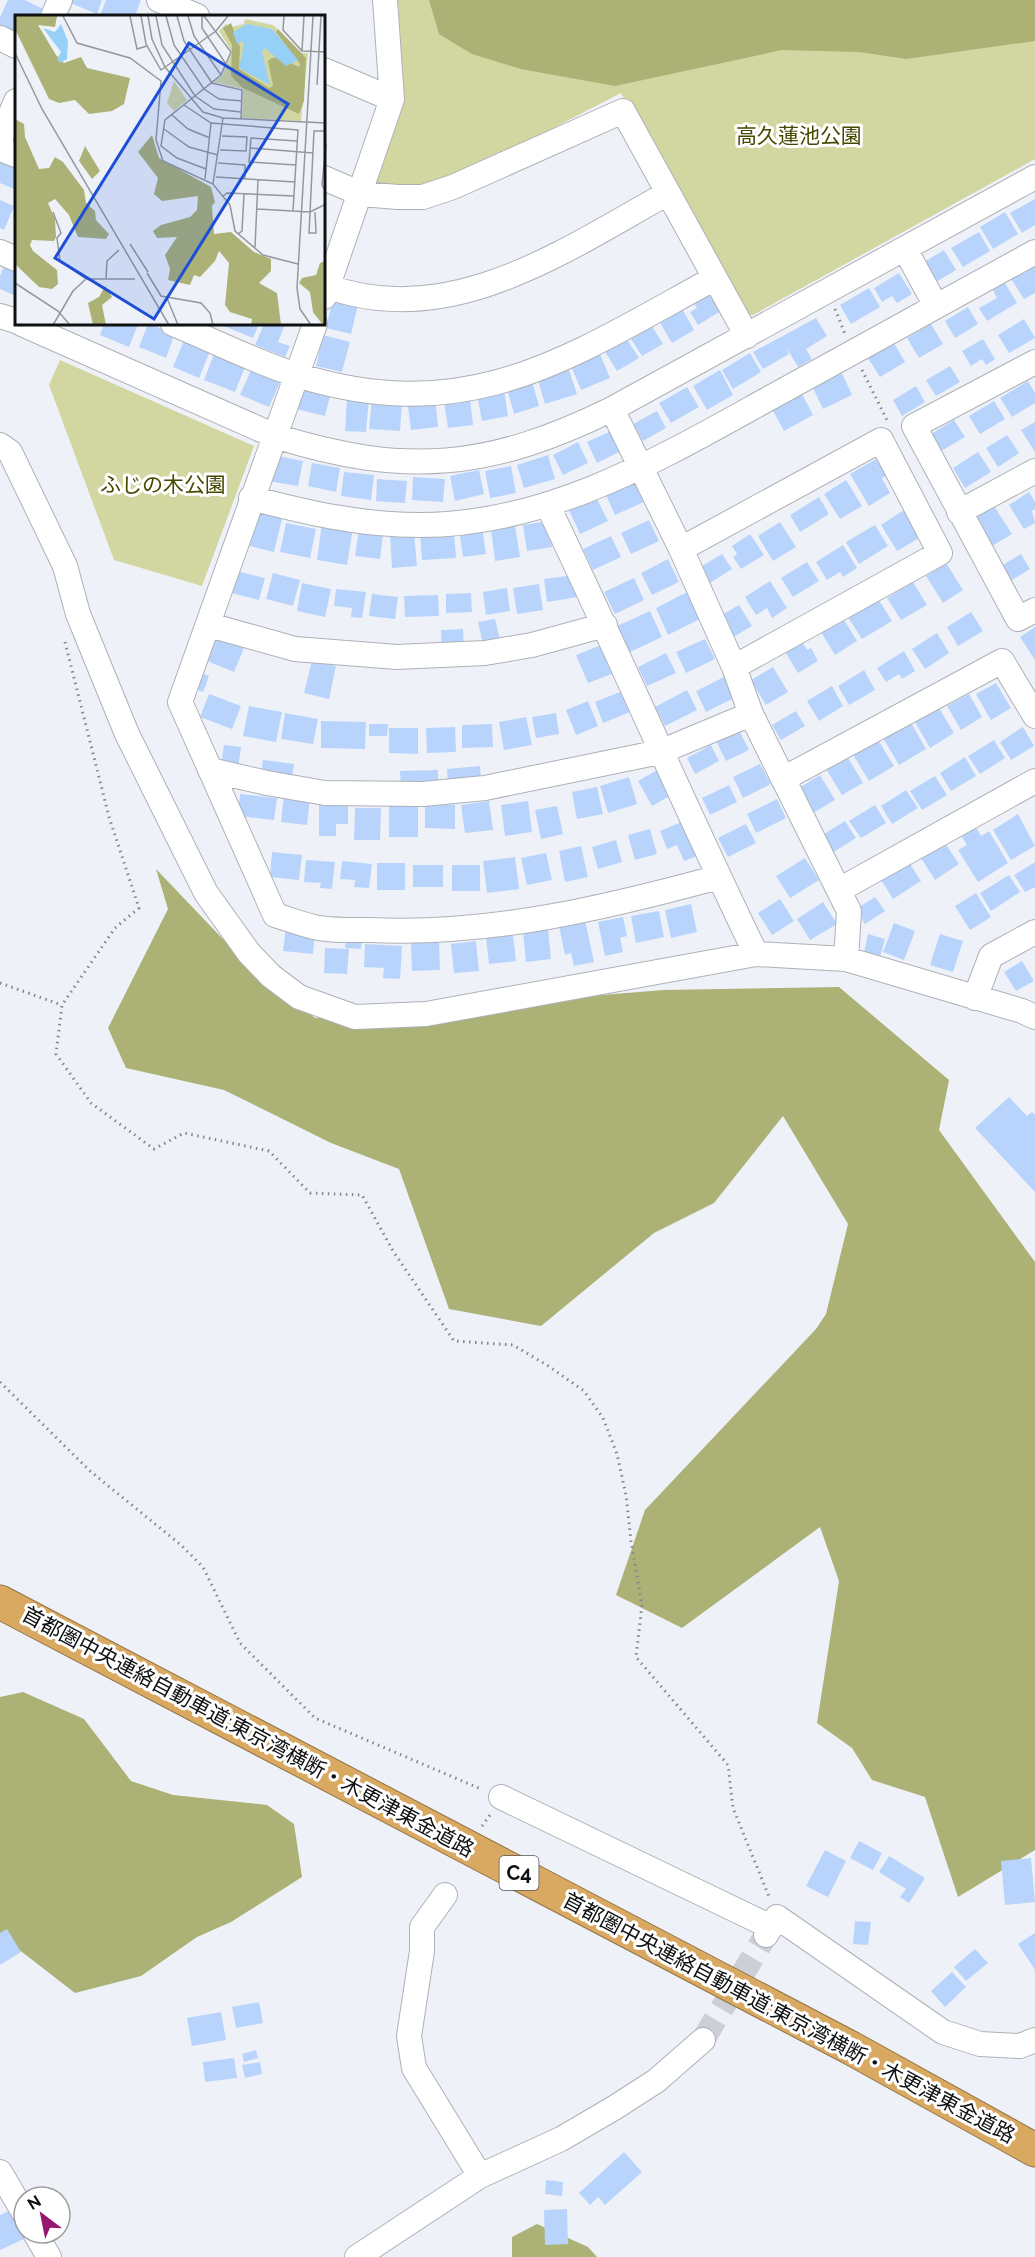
<svg xmlns="http://www.w3.org/2000/svg" width="1035" height="2257" font-family="Raleway,'Noto Sans JP',sans-serif">
	<style>
		.green { fill: #d2d7a1 }
		.forest { fill: #acb176 }
		.building { fill: #b8d4fc }
		.lines { fill: none; stroke-linecap: round; stroke-linejoin: round }
		.minor-tunnel { stroke: #ccd0d6; stroke-width: 24; stroke-dasharray: 24 12; stroke-linecap: butt }
		.minor-casing { stroke: #adb1b7; stroke-width: 26 }
		.highway-casing { stroke: #927346; stroke-width: 35 }
		.path { stroke: #83868a; stroke-width: 3; stroke-dasharray: 1.5 4.5; stroke-linecap: butt }
		.minor { stroke: #fff; stroke-width: 24 }
		.highway { stroke: #d9a962; stroke-width: 33 }
		.labels { text-anchor: middle; stroke-width: 6; stroke-linejoin: round; paint-order: stroke }
		.shield { fill: #fff; stroke: #565859; stroke-width: 1.5 }
		.shield-label { font-size: 20px; font-weight: bold; fill: #0e1012 }
		.park-label { font-size: 21px; fill: #464900; stroke: #fff }
		.street-label { font-size: 21px; fill: #0e1012; stroke: #fff }
		.inset-road { fill: none; stroke: #94989c; stroke-width: 1.5 }
		.view { fill: #1d4ed8; fill-opacity: 0.15; stroke: #1d4ed8; stroke-width: 3 }
		.inset-edge { fill: none; stroke: #0e1012; stroke-width: 3 }
	</style>
	<rect width="100%" height="100%" fill="#eef2f8"/>
	<!-- green -->
	<path class="green" d="M398,0H1035V159L753,315L743,314L621,93L447,183L393,190L374,184L403,98Z
		M60,360L254,446L202,586L114,560L49,385Z"/>
	<!-- forest -->
	<path class="forest" d="M429,0H1035V41L906,59L859,52L782,50L615,86L521,69L472,54L439,34Z
		M156,869L239,956L315,1018L664,990L839,987L949,1080L939,1130L1035,1262V1850L958,1897L925,1797L872,1780L852,1748L817,1723L839,1581L820,1527L682,1628L616,1595L645,1510L816,1329L826,1314L848,1224L783,1116L714,1203L654,1233L541,1326L449,1309L399,1169L331,1143L224,1090L126,1068L108,1028L168,909Z
		M23,1692L84,1719L131,1781L173,1795L267,1805L294,1824L302,1877L231,1922L197,1937L141,1976L75,1993L0,1935V1697Z
		M537,2224L588,2247L597,2257H512V2237Z"/>
	<!-- building -->
	<path class="building" d="M8,0H25L43,9L39,16H16V35L0,27V17Z
		M63,0H102L97,14Z
		M106,0H141L135,16H100Z
		M0,156L16,163V190L0,183Z
		M1035,199V225L1022,233L1010,213Z
		M0,200L14,206L4,230L0,228Z
		M1005,212L1018,234L993,249L980,227Z
		M979,232L990,251L963,267L951,248Z
		M944,250L956,270L936,282L924,262Z
		M1035,262V293L1024,299L1010,277Z
		M5,264L16,268V296L0,289V276Z
		M899,273L912,294L897,303L892,296L882,302L874,288Z
		M1005,283L1017,303L987,321L979,308L997,298L993,290Z
		M869,288L880,307L851,324L840,305Z
		M713,290L724,309L698,325L690,312L697,308L693,302Z
		M334,295L359,301L351,334L326,328Z
		M681,307L694,330L672,343L659,321Z
		M968,307L978,324L955,338L945,321Z
		M816,318L827,336L806,349L812,359L798,367L785,345L789,354L763,369L753,352Z
		M1024,319L1035,338L1009,353L998,335Z
		M650,323L663,344L642,356L629,336Z
		M104,324H138L129,347L100,335Z
		M148,324L175,333L166,358L139,347Z
		M219,324H259L253,338Z
		M264,324H285L278,342L290,346L285,357L255,345Z
		M931,324L943,344L919,358L907,338Z
		M323,335L350,342L342,372L316,366Z
		M185,338L211,349L199,378L173,367Z
		M626,338L639,358L617,371L604,350Z
		M983,339L995,359L986,365L982,359L971,366L962,351Z
		M894,343L905,362L880,377L868,358Z
		M750,353L761,372L733,389L722,370Z
		M214,354L245,367L235,392L204,380Z
		M600,354L610,378L581,390L571,366Z
		M950,366L960,382L936,396L926,380Z
		M840,369L852,395L823,409L811,384Z
		M251,370L280,382L269,407L240,395Z
		M569,370L577,394L545,404L538,380Z
		M720,370L733,395L707,410L693,386Z
		M299,381L332,389L325,416L292,408Z
		M532,381L539,406L514,414L507,389Z
		M1028,381L1035,393V403L1012,417L1000,398Z
		M916,386L925,402L902,416L893,400Z
		M687,387L699,407L671,423L659,403Z
		M504,390L508,416L482,421L477,395Z
		M802,394L813,415L784,431L772,409Z
		M435,397L438,427L411,430L407,400Z
		M470,397L473,425L448,428L444,401Z
		M347,398L369,399L366,432L345,431Z
		M372,400L402,403L400,431L369,429Z
		M994,401L1005,419L980,434L969,416Z
		M657,411L666,428L643,441L633,424Z
		M954,420L965,437L941,451L931,434Z
		M1035,422V452L1021,430Z
		M611,431L621,451L597,463L587,442Z
		M1007,435L1019,453L998,467L986,448Z
		M578,442L588,463L563,475L553,455Z
		M978,452L991,472L965,488L953,468Z
		M273,455L303,461L298,486L268,481Z
		M548,455L555,479L524,488L517,465Z
		M876,459L886,476L882,478L890,493L869,506L850,474Z
		M312,463L340,468L336,492L308,486Z
		M511,466L516,493L490,498L485,471Z
		M479,470L484,494L455,501L450,476Z
		M344,472L374,475L371,500L341,496Z
		M413,477L445,479L443,502L412,500Z
		M632,478L644,502L615,515L604,491Z
		M377,479L407,481L405,503L376,501Z
		M846,480L862,506L840,519L824,494Z
		M1029,492L1035,502V509L1032,511L1035,523L1024,529L1009,505Z
		M595,495L608,521L580,534L568,508Z
		M819,497L829,514L800,532L790,515Z
		M994,506L1012,534L987,549L970,522Z
		M256,508L283,515L274,552L246,545Z
		M904,510L921,537L897,551L881,525Z
		M649,520L659,541L631,554L621,533Z
		M548,521L552,547L527,551L523,525Z
		M780,522L796,547L773,561L758,536Z
		M286,523L316,529L310,558L280,552Z
		M322,523L353,528L347,565L317,560Z
		M515,525L520,557L495,561L491,529Z
		M875,525L888,546L859,564L846,542Z
		M482,527L486,554L463,557L459,530Z
		M359,530L383,533L380,559L355,556Z
		M414,532L417,566L392,568L390,534Z
		M454,532L456,558L422,560L420,534Z
		M750,534L764,555L741,569L733,557L737,554L732,546Z
		M611,536L621,557L593,570L583,549Z
		M843,545L857,568L843,577L840,572L827,580L816,562Z
		M722,554L732,569L705,586L695,570Z
		M1021,554L1030,569L1007,583L998,568Z
		M668,559L679,582L652,595L641,573Z
		M807,562L819,581L793,597L781,578Z
		M946,563L963,590L943,603L926,576Z
		M237,571L265,578L259,600L231,593Z
		M273,573L300,580L293,606L266,599Z
		M574,575L578,597L547,602L544,579Z
		M634,578L644,600L615,614L604,592Z
		M770,581L787,608L772,618L767,608L756,615L745,597Z
		M913,582L927,605L901,620L887,598Z
		M302,583L331,589L325,617L297,611Z
		M539,584L543,610L517,614L513,588Z
		M507,588L510,611L486,615L483,592Z
		M336,589L366,592L362,618L351,617L352,608L334,606Z
		M687,592L700,619L668,635L656,608Z
		M471,593L472,612L446,613V594Z
		M372,594L398,597L395,619L369,616Z
		M438,595L439,616L405,617L404,596Z
		M877,597L892,621L862,639L847,616Z
		M739,605L752,626L730,639L717,618Z
		M650,611L662,637L630,652L617,626Z
		M971,612L983,631L958,646L947,627Z
		M843,618L857,641L835,655L821,632Z
		M495,619L500,640L483,644L478,622Z
		M1035,627V660L1020,637Z
		M463,629L464,650L442,652L441,630Z
		M937,633L949,653L925,669L912,649Z
		M212,636L244,648L234,672L202,659Z
		M705,639L715,659L686,673L676,652Z
		M801,640L807,650L811,648L818,661L798,673L784,650Z
		M606,643L617,672L588,683L576,655Z
		M904,651L915,671L902,679L899,674L886,682L877,668Z
		M666,653L676,673L647,686L638,667Z
		M312,661L336,666L329,699L304,693Z
		M773,667L788,692L766,705L751,680Z
		M864,670L875,690L849,705L838,686Z
		M196,671L209,676L203,692L190,687Z
		M726,676L736,697L706,712L696,691Z
		M996,683L1011,708L991,720L976,694Z
		M832,686L843,706L819,721L807,701Z
		M627,689L635,710L603,723L595,702Z
		M687,690L697,710L665,726L655,707Z
		M209,694L241,706L232,729L200,717Z
		M969,694L982,717L961,730L947,706Z
		M588,701L598,726L576,735L566,710Z
		M249,706L282,712L276,742L243,736Z
		M939,708L954,733L930,748L915,722Z
		M796,711L805,726L781,740L772,725Z
		M285,713L318,719L313,744L281,739Z
		M556,713L559,734L536,738L532,717Z
		M526,717L532,745L504,750L499,722Z
		M321,721L366,722L365,749L321,748Z
		M910,721L926,749L899,765L883,738Z
		M369,724H388L387,736H369Z
		M492,724L493,747L462,748V725Z
		M455,727L456,752L427,753L426,728Z
		M1023,727L1034,746L1011,760L1000,742Z
		M389,728H418V754L389,753Z
		M739,730L749,750L726,761L716,741Z
		M877,738L894,766L869,781L852,753Z
		M994,740L1005,758L980,774L968,756Z
		M224,745L241,747L238,768L221,766Z
		M711,745L719,761L695,774L687,758Z
		M847,756L863,783L842,795L826,769Z
		M965,757L976,776L951,791L940,773Z
		M263,760L294,764L292,778L261,774Z
		M760,764L771,784L743,798L733,777Z
		M480,766L481,781L448,785L447,769Z
		M659,769L673,794L652,806L638,781Z
		M438,770V786L401,787L400,771Z
		M820,775L835,800L813,813L799,788Z
		M935,776L947,795L922,810L910,791Z
		M629,777L637,804L608,813L600,786Z
		M729,785L737,802L710,815L702,798Z
		M597,787L603,814L577,819L572,792Z
		M906,790L918,808L892,824L881,806Z
		M240,794L277,798L274,820L238,816Z
		M284,794L310,797L307,825L281,822Z
		M777,799L786,818L756,833L747,814Z
		M319,801H348V824H336V836H319Z
		M489,801L493,830L465,833L461,805Z
		M528,801L532,832L505,836L501,805Z
		M425,804L455,805V829L425,828Z
		M875,805L886,823L861,838L849,821Z
		M389,806H418V837H389Z
		M557,806L563,834L541,839L535,810Z
		M355,808H381L380,840H354Z
		M1018,814L1035,846L1011,860L993,830Z
		M686,820L700,855L684,861L677,845L667,849L660,831Z
		M845,821L856,838L832,853L821,836Z
		M746,824L756,843L728,857L718,838Z
		M975,826L981,836L989,831L1008,863L978,882L958,850L967,845L960,834Z
		M650,829L657,854L635,860L628,835Z
		M616,840L622,862L598,869L592,847Z
		M945,843L959,864L935,880L921,858Z
		M581,846L588,877L565,882L559,851Z
		M272,852L302,855L299,880L270,877Z
		M546,853L552,880L527,885L521,858Z
		M515,857L519,889L487,893L483,861Z
		M805,858L819,880L790,898L776,876Z
		M306,860L335,862L332,889L320,888L321,883L304,882Z
		M342,861L372,864L369,888L354,887L355,880L340,879Z
		M908,861L921,881L893,899L880,878Z
		M1035,862V887L1025,892L1014,875Z
		M377,863H405V890H377Z
		M413,865H443V887H413Z
		M452,865H480V891H452Z
		M1009,875L1020,892L991,911L980,893Z
		M976,893L991,917L970,930L955,906Z
		M875,897L885,911L865,924L856,909Z
		M780,899L794,921L772,935L758,913Z
		M823,902L837,924L810,940L797,919Z
		M691,904L697,932L671,938L665,910Z
		M659,911L664,937L636,943L631,916Z
		M623,917L627,936L620,938L623,952L605,956L598,922Z
		M585,920L594,962L574,966L571,953L565,955L559,926Z
		M894,923L915,931L904,960L883,952Z
		M286,927L315,931L313,954L283,951Z
		M548,929L551,959L526,962L523,931Z
		M868,934L885,939L880,957L864,953Z
		M940,934L963,941L953,972L930,965Z
		M513,935L516,961L489,964L486,938Z
		M346,937L362,938L361,949L345,948Z
		M476,941L479,971L454,973L451,944Z
		M439,942L440,970L412,971L411,943Z
		M365,944L402,946L400,979L383,978L384,968L364,967Z
		M325,948L349,949L347,974L324,973Z
		M1022,961L1034,981L1016,991L1004,972Z
		M1009,1097L1027,1116L1032,1112L1035,1115V1192L975,1128Z
		M859,1841L882,1853L873,1870L850,1858Z
		M825,1850L846,1861L828,1897L806,1886Z
		M889,1856L925,1878L909,1903L900,1897L906,1889L879,1872Z
		M1031,1858L1035,1902L1005,1905L1001,1861Z
		M855,1921L871,1922L868,1945L853,1944Z
		M7,1929L21,1952L0,1965V1933Z
		M1035,1933V1970L1018,1944Z
		M975,1949L988,1963L966,1981L954,1967Z
		M952,1972L966,1987L945,2007L931,1991Z
		M259,2002L263,2023L236,2028L232,2007Z
		M221,2012L226,2040L192,2046L187,2018Z
		M256,2050L258,2058L244,2062L242,2054Z
		M234,2058L237,2078L205,2082L203,2062Z
		M260,2062L262,2074L245,2078L242,2065Z
		M624,2152L642,2172L605,2205L598,2197L590,2205L579,2193Z
		M546,2180L563,2182L562,2196L545,2194Z
		M13,2209L26,2238L0,2250V2215Z
		M567,2209L568,2244L545,2245L544,2210Z"/>
	<g class="lines">
		<!-- minor-tunnel -->
		<path class="minor-tunnel" d="M703,2040L766,1935"/>
		<!-- minor casing -->
		<g class="minor-casing">
			<path id="minor" d="M159,0L197,16
				M53,16L60,0
				M0,38L16,46
				M324,70L392,99
				M0,140L16,101
				M0,149L16,155
				M324,178L361,194L398,197H423L453,187L623,111L747,336
				M905,249L936,306
				M0,252L16,259
				M324,285C448,333 565,250 668,193
				M324,297L392,99L385,0
				M0,316L16,321
				M22,324L275,436C406,477 490,469 612,409L1035,177
				M173,324C215,341 257,363 300,376C471,428 570,357 715,278
				M315,324L180,702L275,915C288,919 301,924 314,927C331,931 351,930 369,930C488,936 605,908 719,877
				M1035,362L914,426L1018,619L1035,610
				M612,409L681,549L734,667L751,714L849,911L846,959
				M0,445L10,452L65,566L78,614L127,734L206,893L249,953L271,976L299,997L355,1017L426,1014L756,954L846,959L1022,1011L1035,1017
				M251,498C309,513 360,525 420,525C552,525 666,455 777,394C863,347 949,299 1035,252
				M548,506C619,654 684,806 756,954
				M959,512L1035,471
				M681,549L881,440L940,553L734,667
				M209,625L295,649L397,657L485,653L532,645L605,625
				M210,770L267,783L325,793L423,794L485,788L660,752L751,714
				M783,779L1002,661L1035,716
				M839,890L1035,781
				M975,998L991,956L1035,932
				M501,1797L771,1927
				M445,1895L422,1927V1951L409,2036L414,2068L480,2176
				M766,1935L777,1917L943,2032L980,2044L1020,2046L1035,2040
				M0,2172L24,2213
				M35,2233L49,2257
				M357,2257L480,2176L561,2139L614,2108L656,2081L703,2040"/>
		</g>
		<!-- highway casing -->
		<g class="highway-casing">
			<path id="highway" d="M0,1602L851,2048L1035,2150"/>
		</g>
		<!-- path -->
		<path class="path" d="M835,309L845,334
			M862,370L887,420
			M65,642L109,817L139,908L115,928L62,1005L56,1054L91,1103L154,1149L184,1133L269,1151L310,1193L362,1195L393,1251L454,1341L513,1345L547,1365L584,1391L603,1418L617,1454L626,1495L631,1541L642,1605L636,1657L728,1765L733,1808L770,1899
			M0,983L62,1005
			M0,1382L90,1471L181,1545L203,1567L240,1643L315,1718L481,1789
			M482,1826L490,1815"/>
		<!-- minor -->
		<use href="#minor" class="minor"/>
		<!-- highway -->
		<use href="#highway" class="highway"/>
	</g>
	<g class="labels">
		<!-- shield labels -->
		<rect class="shield" x="499.5" y="1856" width="39" height="34" rx="4.5"/>
		<g class="shield-label">
			<text x="519" y="1880">C4</text>
		</g>
		<!-- park labels -->
		<g class="park-label">
			<text x="799" y="143">高久蓮池公園</text>
			<text x="163" y="492">ふじの木公園</text>
		</g>
		<!-- street labels -->
		<g class="street-label">
			<text transform="translate(248 1732) rotate(28)" y="7">首都圏中央連絡自動車道;東京湾横断・木更津東金道路</text>
			<text transform="translate(789 2018) rotate(28)" y="7">首都圏中央連絡自動車道;東京湾横断・木更津東金道路</text>
		</g>
	</g>
	<!-- overview -->
	<g transform="translate(15 15)">
		<rect width="310" height="310" fill="#eef2f8"/>
		<path d="M230,4L258,10L287,38H293L286,106L227,103L228,74L199,67L207,61L217,37L204,16L211,9L216,12L229,9ZM159,66L172,85L159,96L152,88Z" fill="#d2d7a1"/>
		<path d="M0,1H42L40,12L23,10L41,40L49,48L66,42L72,53L115,63L109,89L97,96L74,99L60,85L44,88L34,84L0,14ZM216,8L225,32L224,54L254,73L258,71L253,46L257,43L262,42L284,52L285,49L261,17L263,14L291,43L289,86L284,99L228,73L216,61L217,30L208,13ZM0,104L9,109L10,122L24,154L34,153L40,142L48,147L69,175L71,188L80,196L81,205L94,219L91,224L63,222L54,200L40,184L33,188L40,204L41,222L39,226L17,225L15,230L18,236L42,255L43,269L37,274L24,272L0,249ZM137,120L144,143L196,172L200,187L197,191L199,219L216,217L239,237L256,244V256L244,268L262,278L266,310H236L237,304L215,297L210,290L214,248L204,236L200,246L185,262L179,260L175,270L153,265L155,254L150,240L162,222L142,223L138,216L146,210L175,202L182,195L183,181L147,186L139,179L143,163L123,137ZM70,131L85,156L77,164L64,146ZM310,246L311,310H308L298,297L295,277L284,268L287,263L301,260L305,248ZM90,271L97,282L87,290L91,310H78L73,288L84,282Z" fill="#acb176"/>
		<path d="M46,9L53,26L52,44L45,48L42,44L46,37L28,13L40,17ZM232,9L257,14L283,45L271,51L250,33L247,37L255,70L224,53L229,30L227,26L222,29L218,17Z" fill="#97d0f6"/>
		<path class="inset-road" d="M48,1L62,28L115,43L146,66L141,125L148,146L198,169L215,190L220,216L248,240L283,249M115,1L122,34L132,31M126,1L131,29L146,55L201,16L213,1M133,1L137,24L150,52L188,97L208,103L311,108M141,1L147,30L180,81L199,94L226,97M151,1L159,30L189,74L204,84L227,86M162,1L169,26L197,68L227,75L226,104M173,1L179,21L206,60M187,1V13L211,49M189,1L216,37L206,60L150,105L146,131L162,143L191,154M269,1L268,15L287,36L311,37M287,36L289,1M0,38L27,94L154,310M302,70L306,1M169,90L196,108L283,115L278,196M157,100L173,114L195,123M149,114L174,132L203,140M311,129L307,170L311,178M235,133L298,138M205,135L231,136L232,122L207,121M203,148L230,150V164M281,150L234,147L236,123L282,126M201,162L280,167M190,164L196,108M198,169L208,103M208,181L212,178L279,181M242,194L295,197L311,189M38,197L46,218L42,223L45,246L71,264M300,197L301,218H294L299,116H311M223,219L227,216L229,179M115,229L133,257M240,232L243,165M132,258L146,281L186,288L195,298L198,310M91,263L92,246L104,235M0,268L43,296L55,310M152,283L163,310M38,310L58,276L71,264H120M296,310L285,294L282,273L298,1"/>
		<path class="view" d="M174,28L273,89L139,304L40,243Z"/>
		<rect width="310" height="310" class="inset-edge"/>
	</g>
	<!-- north arrow -->
	<g transform="translate(42 2215) rotate(328)"><circle r="28" fill="#ffffff" stroke="#9f9fa0" stroke-width="1.5"/>
	<path d="M0-4.5L10 22L0 15L-10 22Z" fill="#961770"/>
	<text y="-9" font-size="16" font-weight="bold" text-anchor="middle" fill="#0e1012">N</text>
	</g>
</svg>
